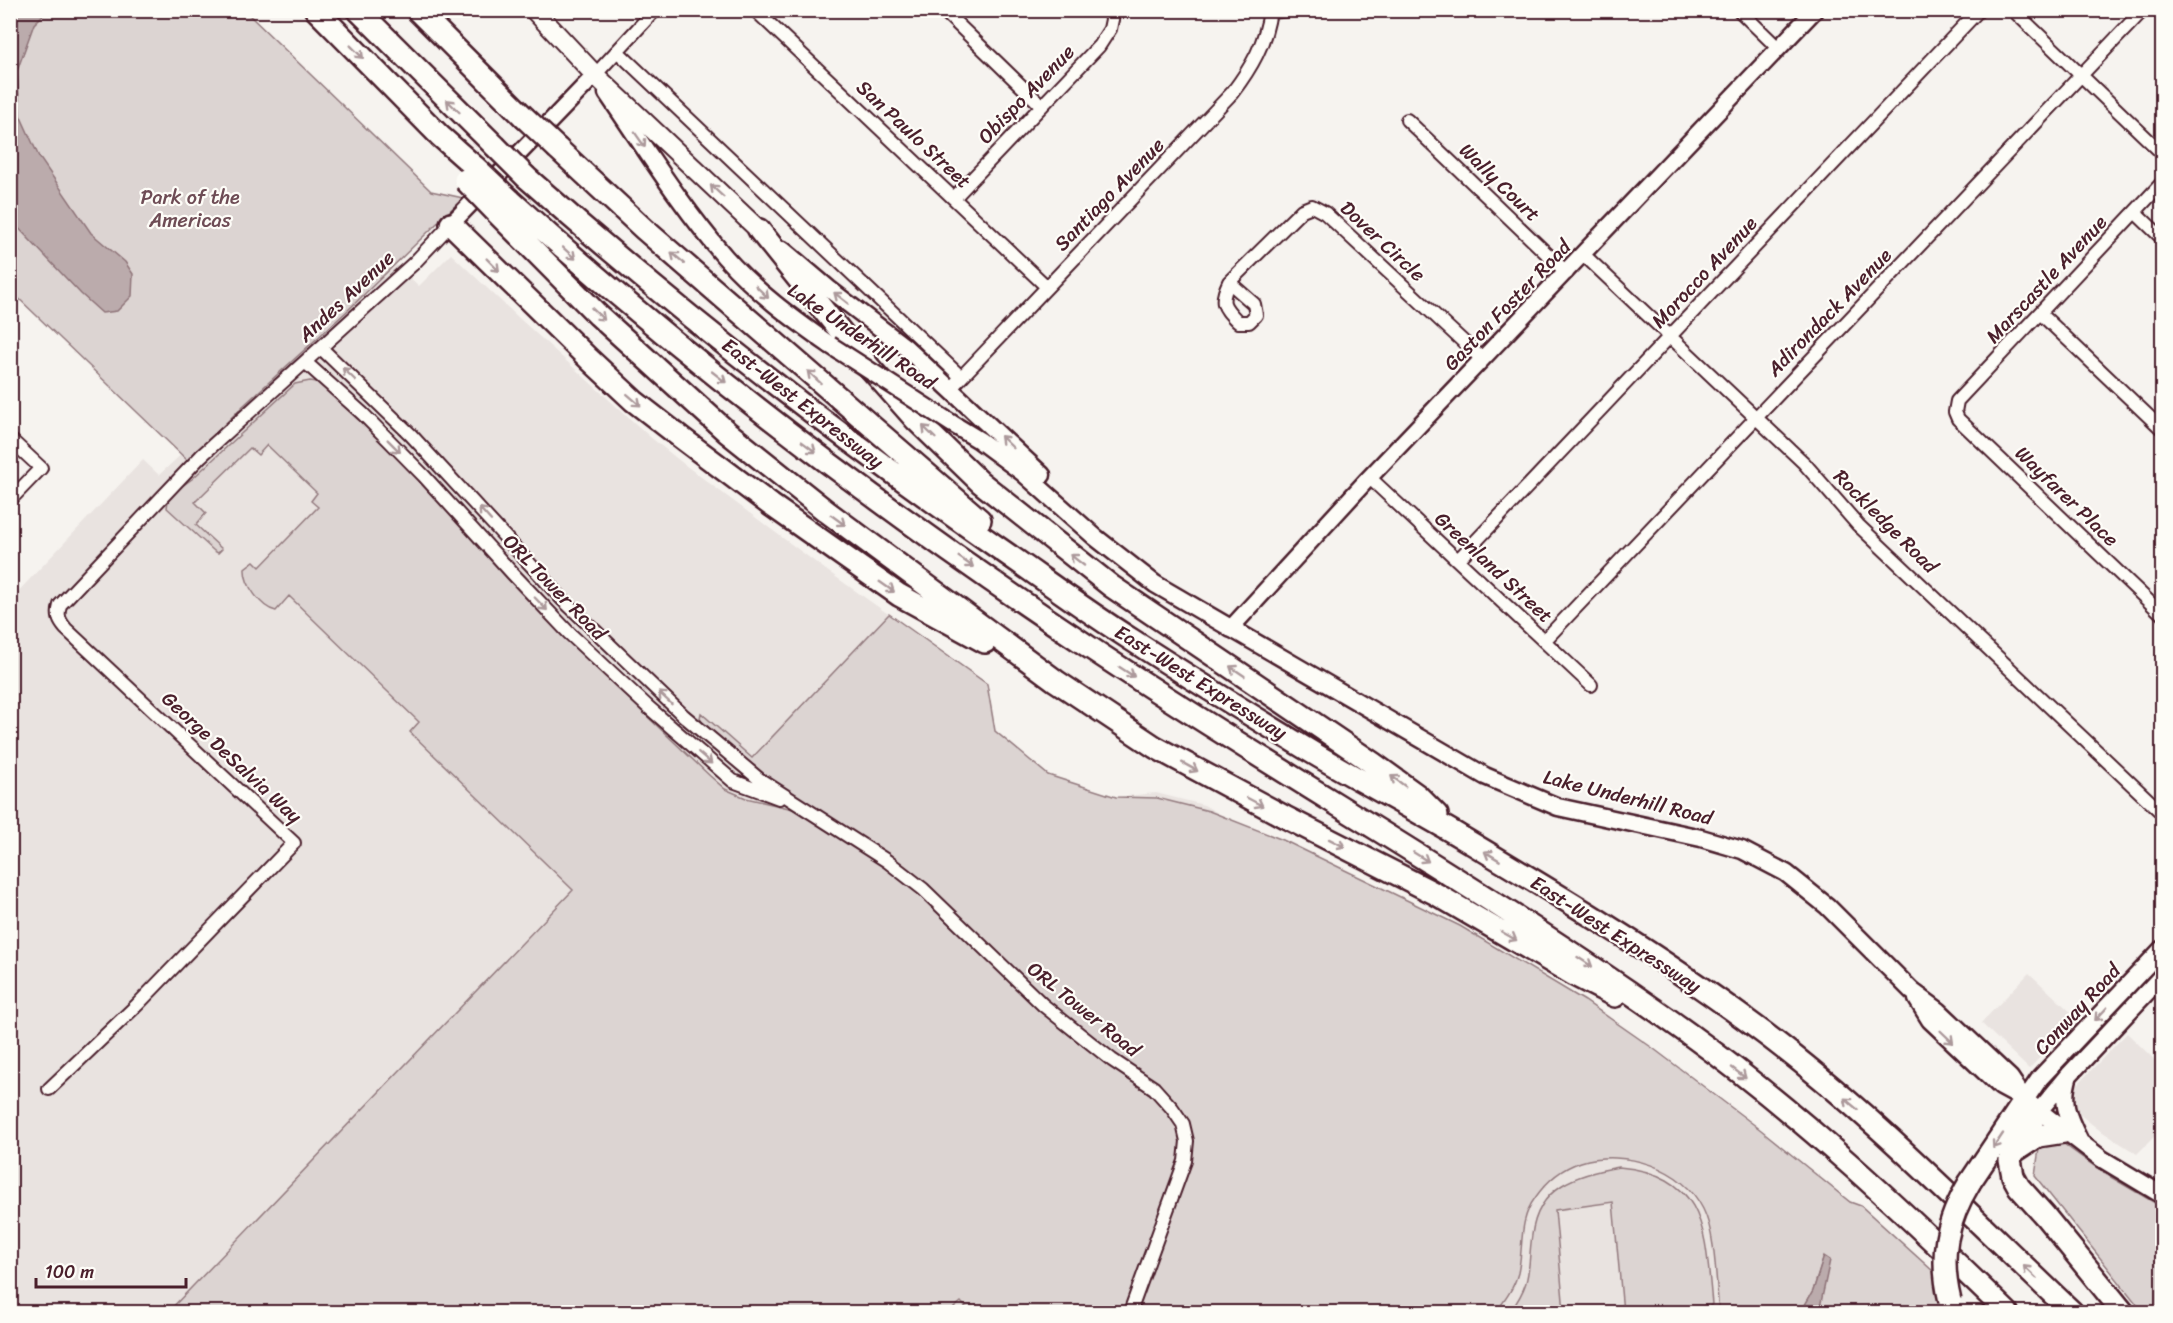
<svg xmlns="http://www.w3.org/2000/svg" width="2173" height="1323" font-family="Sriracha,sans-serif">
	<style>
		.built { fill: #e9e3e0 }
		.green { fill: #dcd4d2; stroke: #937a7e; stroke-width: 1.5 }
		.water { fill: #bbabac; stroke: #8e7378; stroke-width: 1.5 }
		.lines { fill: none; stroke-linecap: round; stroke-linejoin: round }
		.minor-casing { stroke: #4a1f2b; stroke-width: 16 }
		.tertiary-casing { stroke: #4a1f2b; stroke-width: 20 }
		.secondary-casing { stroke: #4a1f2b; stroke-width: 21 }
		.primary-casing { stroke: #4a1f2b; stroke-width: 22 }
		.motorway-casing { stroke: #4a1f2b; stroke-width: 26 }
		.minor { stroke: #fdfcf7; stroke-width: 12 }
		.tertiary { stroke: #fdfcf7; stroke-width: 15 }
		.secondary { stroke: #fdfcf7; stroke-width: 16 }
		.primary { stroke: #fdfcf7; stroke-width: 18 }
		.motorway { stroke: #fdfcf7; stroke-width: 21 }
		.secondary-bridge-casing { stroke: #4a1f2b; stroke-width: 21; stroke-linecap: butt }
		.motorway-bridge-casing { stroke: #4a1f2b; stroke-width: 26; stroke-linecap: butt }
		.secondary-bridge { stroke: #fdfcf7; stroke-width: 16 }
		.motorway-bridge { stroke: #fdfcf7; stroke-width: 21 }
		.oneway { stroke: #ac999b }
		.labels { text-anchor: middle; stroke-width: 4.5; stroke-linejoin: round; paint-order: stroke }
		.street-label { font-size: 20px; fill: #4a1f2b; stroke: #fdfcf7 }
		.park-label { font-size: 20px; fill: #6e4c55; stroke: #fdfcf7 }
	</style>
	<rect width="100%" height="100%" fill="#f6f3ef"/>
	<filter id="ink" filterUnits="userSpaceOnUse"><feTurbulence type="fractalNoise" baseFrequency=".0167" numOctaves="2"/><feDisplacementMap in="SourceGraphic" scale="12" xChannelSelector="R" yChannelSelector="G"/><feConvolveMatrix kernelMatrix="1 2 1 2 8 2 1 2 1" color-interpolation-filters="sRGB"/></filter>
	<g filter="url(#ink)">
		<!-- built -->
		<path class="built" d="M451,254L520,319L649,436L685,465L826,570L987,684L995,731L1048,775L1116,797L1156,793L1204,805L1278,848L1902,1312H11L10,600L143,460L159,475L391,260L419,286Z
			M2029,973L2077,1018L2029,1069L1981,1023Z
			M2127,1033L2162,1067V1129L2137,1154L2098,1129L2074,1110L2075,1087Z"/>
		<!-- green -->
		<path class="green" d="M10,11H245L431,191L463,198L346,312L243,406L188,461L11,291Z
			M310,381L317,382L325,387L407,468L573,646L710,776L725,789L746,798L793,809L886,867L917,892L1048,1017L1074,1039L1163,1104L1173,1119L1179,1134L1181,1151L1179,1166L1124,1312H970L961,1302L949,1312H168L573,890L410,732L419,722L289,596L276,611C261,608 244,584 245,568L254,561L260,567L318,507L311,501L317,493L267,445L258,455L250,448L195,502L206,513L196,525L222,549L218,553L214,551L167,508C167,494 181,487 192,479L295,384Z
			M889,614L987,684L995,731L1048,775L1116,797L1157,798L1209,811L1283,840L1460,926L1585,1001L1654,1049L1761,1130L1850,1202L1861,1206L1935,1273L1946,1312H1819L1824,1257L1813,1291L1801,1312H1719C1716,1284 1716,1234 1703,1209C1682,1167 1625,1149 1581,1162C1562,1168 1546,1182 1535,1198C1518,1221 1524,1247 1518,1273C1514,1288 1505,1300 1496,1312H1136L1190,1163L1178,1106L1163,1089L1117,1057L1050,1004L932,891L767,781L705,727L700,718L701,713L752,758Z
			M2040,1142H2061L2104,1173L2162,1207V1312H2143L2035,1176Z
			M1619,1167C1707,1175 1705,1232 1712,1304L1709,1307V1312H1623L1613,1202L1555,1210L1564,1312H1510C1533,1280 1527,1271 1532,1235C1538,1186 1577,1174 1619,1167Z"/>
		<!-- water -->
		<path class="water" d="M10,11H47L34,24L17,71L20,115L39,157L91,233L125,262L133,274L132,296L117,311L102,313L81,294L11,220Z
			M1824,1256L1830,1260L1819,1312H1801L1813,1291Z"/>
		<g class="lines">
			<!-- minor casing -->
			<g class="minor-casing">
				<path id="minor" d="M755,10L1047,287
					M943,10L1042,106
					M1739,10L1779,49
					M2013,10L2162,153
					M1270,12L1291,10
					M617,51L961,377
					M595,75L655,10
					M1407,120L1567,273
					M2162,183L1957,401L1955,412L1958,419L2162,614
					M954,198L1099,46L1110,29L1114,10
					M2135,212L2162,238
					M1584,255L1804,463L1858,525L2162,813
					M1229,282L1254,304L1256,315L1249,322H1238C1223,306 1219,303 1229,282L1302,210L1312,206L1325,213L1483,360
					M2040,313L2162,429
					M321,348L411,435L563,600L684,716L759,779L887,861L923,889L1043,1005L1112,1060L1154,1088L1172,1108L1183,1124L1187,1141L1185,1161L1130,1312
					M305,362L363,414L424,476L513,574L569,633L647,706L733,781L779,798
					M951,388L1232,93C1251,68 1266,43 1270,10
					M10,439L41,468L10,500
					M1370,478L1591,685
					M1458,560L1979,10
					M1544,641L2143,10
					M49,1089L137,1005L294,843L66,629C59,621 57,616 60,605L201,456L414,263L451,224"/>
			</g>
			<!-- tertiary casing -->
			<g class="tertiary-casing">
				<path id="tertiary" d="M451,224L595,75
					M1230,629L1366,481L1815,10"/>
			</g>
			<!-- secondary casing -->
			<g class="secondary-casing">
				<path id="secondary" d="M607,93C645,148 681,206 725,257C755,291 793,319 830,345
					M783,250L829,289L905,347L1042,475
					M951,423L979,440L1022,472L1095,537L1155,584L1485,776L1558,807L1701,838L1742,850L1786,873L1827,906L1912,991L1939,1011L2010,1078L2025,1100
					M1917,999L1930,1020L2001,1087L2025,1100L2102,1159L2162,1195
					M2069,1075C2060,1103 2068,1117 2080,1142
					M2025,1100L2040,1078L2162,949
					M2039,1111L2069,1075L2162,976"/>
			</g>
			<!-- primary casing -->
			<g class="primary-casing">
				<path id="primary" d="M534,10L595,75L759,230"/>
			</g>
			<!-- motorway casing -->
			<g class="motorway-casing">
				<path id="motorway" d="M316,10L440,136L475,167
					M358,10L495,146
					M417,10L524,117
					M558,149L644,229L980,520
					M526,177C675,310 834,433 997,547C1042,578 1086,611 1132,640C1192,679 1252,716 1313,753C1360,781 1409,806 1456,834C1555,893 1656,953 1749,1022C1866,1107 1967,1213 2072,1312
					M510,200C690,364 886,512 1089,647C1287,779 1496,895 1689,1034C1804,1117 1906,1214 2007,1312
					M497,213L598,315L727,432L826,511L1056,681L1155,747L1285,817L1436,894L1574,975L1615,996
					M451,224L589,359L634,401L683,439L771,505L899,595L985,642
					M759,230L870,368L916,420L980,482L1111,586L1374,764L1417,795L1437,815
					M2039,1111L2015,1143L2010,1160L2013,1176L2019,1187L2045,1216L2123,1312
					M2015,1151L2038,1136L2064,1132
					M1970,1182L2025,1100"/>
			</g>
			<!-- minor -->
			<use href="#minor" class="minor"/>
			<!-- tertiary -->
			<use href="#tertiary" class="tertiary"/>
			<!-- secondary -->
			<use href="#secondary" class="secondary"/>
			<!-- primary -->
			<use href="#primary" class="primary"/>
			<!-- motorway -->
			<use href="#motorway" class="motorway"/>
			<!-- secondary-bridge casing -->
			<g class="secondary-bridge-casing">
				<path id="secondary-bridge" d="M830,345L951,423"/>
			</g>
			<!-- motorway-bridge casing -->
			<g class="motorway-bridge-casing">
				<path id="motorway-bridge" d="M524,117L558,149
					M495,146L526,177
					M475,167L510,200
					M465,180L497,213
					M1950,1301C1939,1256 1946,1222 1970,1182"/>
			</g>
			<!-- secondary-bridge -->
			<use href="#secondary-bridge" class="secondary-bridge"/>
			<!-- motorway-bridge -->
			<use href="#motorway-bridge" class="motorway-bridge"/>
		</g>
		<!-- one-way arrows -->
		<defs><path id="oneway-shaft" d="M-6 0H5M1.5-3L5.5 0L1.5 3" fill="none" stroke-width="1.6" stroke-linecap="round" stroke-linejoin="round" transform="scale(1.5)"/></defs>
		<g class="oneway">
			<use href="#oneway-shaft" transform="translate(357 52) rotate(45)"/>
			<use href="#oneway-shaft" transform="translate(453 106) rotate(-136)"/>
			<use href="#oneway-shaft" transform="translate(640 140) rotate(55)"/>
			<use href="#oneway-shaft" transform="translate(717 191) rotate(-137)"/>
			<use href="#oneway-shaft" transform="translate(569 253) rotate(42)"/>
			<use href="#oneway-shaft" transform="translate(678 258) rotate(-140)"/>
			<use href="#oneway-shaft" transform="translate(493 265) rotate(45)"/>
			<use href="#oneway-shaft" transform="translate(762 292) rotate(44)"/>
			<use href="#oneway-shaft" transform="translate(841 298) rotate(-142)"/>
			<use href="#oneway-shaft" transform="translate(598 314) rotate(43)"/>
			<use href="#oneway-shaft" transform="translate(349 374) rotate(-136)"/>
			<use href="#oneway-shaft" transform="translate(719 377) rotate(38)"/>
			<use href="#oneway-shaft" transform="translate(814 377) rotate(-138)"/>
			<use href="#oneway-shaft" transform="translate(634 400) rotate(41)"/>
			<use href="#oneway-shaft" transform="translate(929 432) rotate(-136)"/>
			<use href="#oneway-shaft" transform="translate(1007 442) rotate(-136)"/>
			<use href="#oneway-shaft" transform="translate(394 446) rotate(45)"/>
			<use href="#oneway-shaft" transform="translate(809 447) rotate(37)"/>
			<use href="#oneway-shaft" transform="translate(485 514) rotate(-132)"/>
			<use href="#oneway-shaft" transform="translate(838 520) rotate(36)"/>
			<use href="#oneway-shaft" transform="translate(1077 560) rotate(-142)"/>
			<use href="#oneway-shaft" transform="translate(966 562) rotate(35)"/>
			<use href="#oneway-shaft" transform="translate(887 587) rotate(35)"/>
			<use href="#oneway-shaft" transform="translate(541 604) rotate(46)"/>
			<use href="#oneway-shaft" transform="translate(1237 671) rotate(-146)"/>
			<use href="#oneway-shaft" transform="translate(1127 672) rotate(33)"/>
			<use href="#oneway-shaft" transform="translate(665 698) rotate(-137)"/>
			<use href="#oneway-shaft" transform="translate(705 758) rotate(41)"/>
			<use href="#oneway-shaft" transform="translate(1190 767) rotate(29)"/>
			<use href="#oneway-shaft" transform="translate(1398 781) rotate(-144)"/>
			<use href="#oneway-shaft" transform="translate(1255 802) rotate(28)"/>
			<use href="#oneway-shaft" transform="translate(1337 843) rotate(27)"/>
			<use href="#oneway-shaft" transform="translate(1492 856) rotate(-149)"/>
			<use href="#oneway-shaft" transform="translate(1421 857) rotate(32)"/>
			<use href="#oneway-shaft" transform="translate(1509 936) rotate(30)"/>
			<use href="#oneway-shaft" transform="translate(1585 962) rotate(33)"/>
			<use href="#oneway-shaft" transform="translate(2101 1014) rotate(133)"/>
			<use href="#oneway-shaft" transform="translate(1947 1037) rotate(44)"/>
			<use href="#oneway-shaft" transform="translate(1739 1073) rotate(38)"/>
			<use href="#oneway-shaft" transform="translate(1851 1104) rotate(-140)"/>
			<use href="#oneway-shaft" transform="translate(1998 1141) rotate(124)"/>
			<use href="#oneway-shaft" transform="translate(2030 1272) rotate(-136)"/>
		</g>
	</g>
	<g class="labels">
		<!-- street labels -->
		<g class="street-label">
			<text transform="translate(1026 94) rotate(-46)" y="7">Obispo Avenue</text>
			<text transform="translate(914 134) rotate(43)" y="7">San Paulo Street</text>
			<text transform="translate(1500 182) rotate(44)" y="7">Wally Court</text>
			<text transform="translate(1109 194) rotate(-46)" y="7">Santiago Avenue</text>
			<text transform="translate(1383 241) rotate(43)" y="7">Dover Circle</text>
			<text transform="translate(1704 272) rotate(-47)" y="7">Morocco Avenue</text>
			<text transform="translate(2046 279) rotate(-47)" y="7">Marscastle Avenue</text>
			<text transform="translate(346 296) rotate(-43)" y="7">Andes Avenue</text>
			<text transform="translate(1507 305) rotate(-46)" y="7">Gaston Foster Road</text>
			<text transform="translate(1829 312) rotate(-46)" y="7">Adirondack Avenue</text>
			<text transform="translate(862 336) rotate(34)" y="7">Lake Underhill Road</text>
			<text transform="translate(803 403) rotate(38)" y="7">East-West Expressway</text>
			<text transform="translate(2067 496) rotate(44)" y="7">Wayfarer Place</text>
			<text transform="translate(1886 521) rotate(45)" y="7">Rockledge Road</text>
			<text transform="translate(1494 567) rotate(43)" y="7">Greenland Street</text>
			<text transform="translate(555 587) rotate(46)" y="7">ORL Tower Road</text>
			<text transform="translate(1201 682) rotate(32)" y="7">East-West Expressway</text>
			<text transform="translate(232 757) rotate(43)" y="7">George DeSalvia Way</text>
			<text transform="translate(1628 797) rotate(14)" y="7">Lake Underhill Road</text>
			<text transform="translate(1616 934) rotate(33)" y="7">East-West Expressway</text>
			<text transform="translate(1084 1009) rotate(39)" y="7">ORL Tower Road</text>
			<text transform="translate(2077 1009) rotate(-47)" y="7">Conway Road</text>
		</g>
		<!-- park labels -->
		<g class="park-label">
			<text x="190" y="204">Park of the<tspan x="190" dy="23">Americas</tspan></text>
		</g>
	</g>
	<!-- margin -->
	<rect width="2173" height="1323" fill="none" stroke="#fdfcf7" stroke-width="36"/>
	<rect x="18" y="18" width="2137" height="1287" fill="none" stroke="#4a1f2b" stroke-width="2" filter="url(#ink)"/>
	<!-- scale -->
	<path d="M36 1278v9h150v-9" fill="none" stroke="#4a1f2b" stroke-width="3"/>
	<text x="45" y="1278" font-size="18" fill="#4a1f2b" stroke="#fdfcf7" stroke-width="4.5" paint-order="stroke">100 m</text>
</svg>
